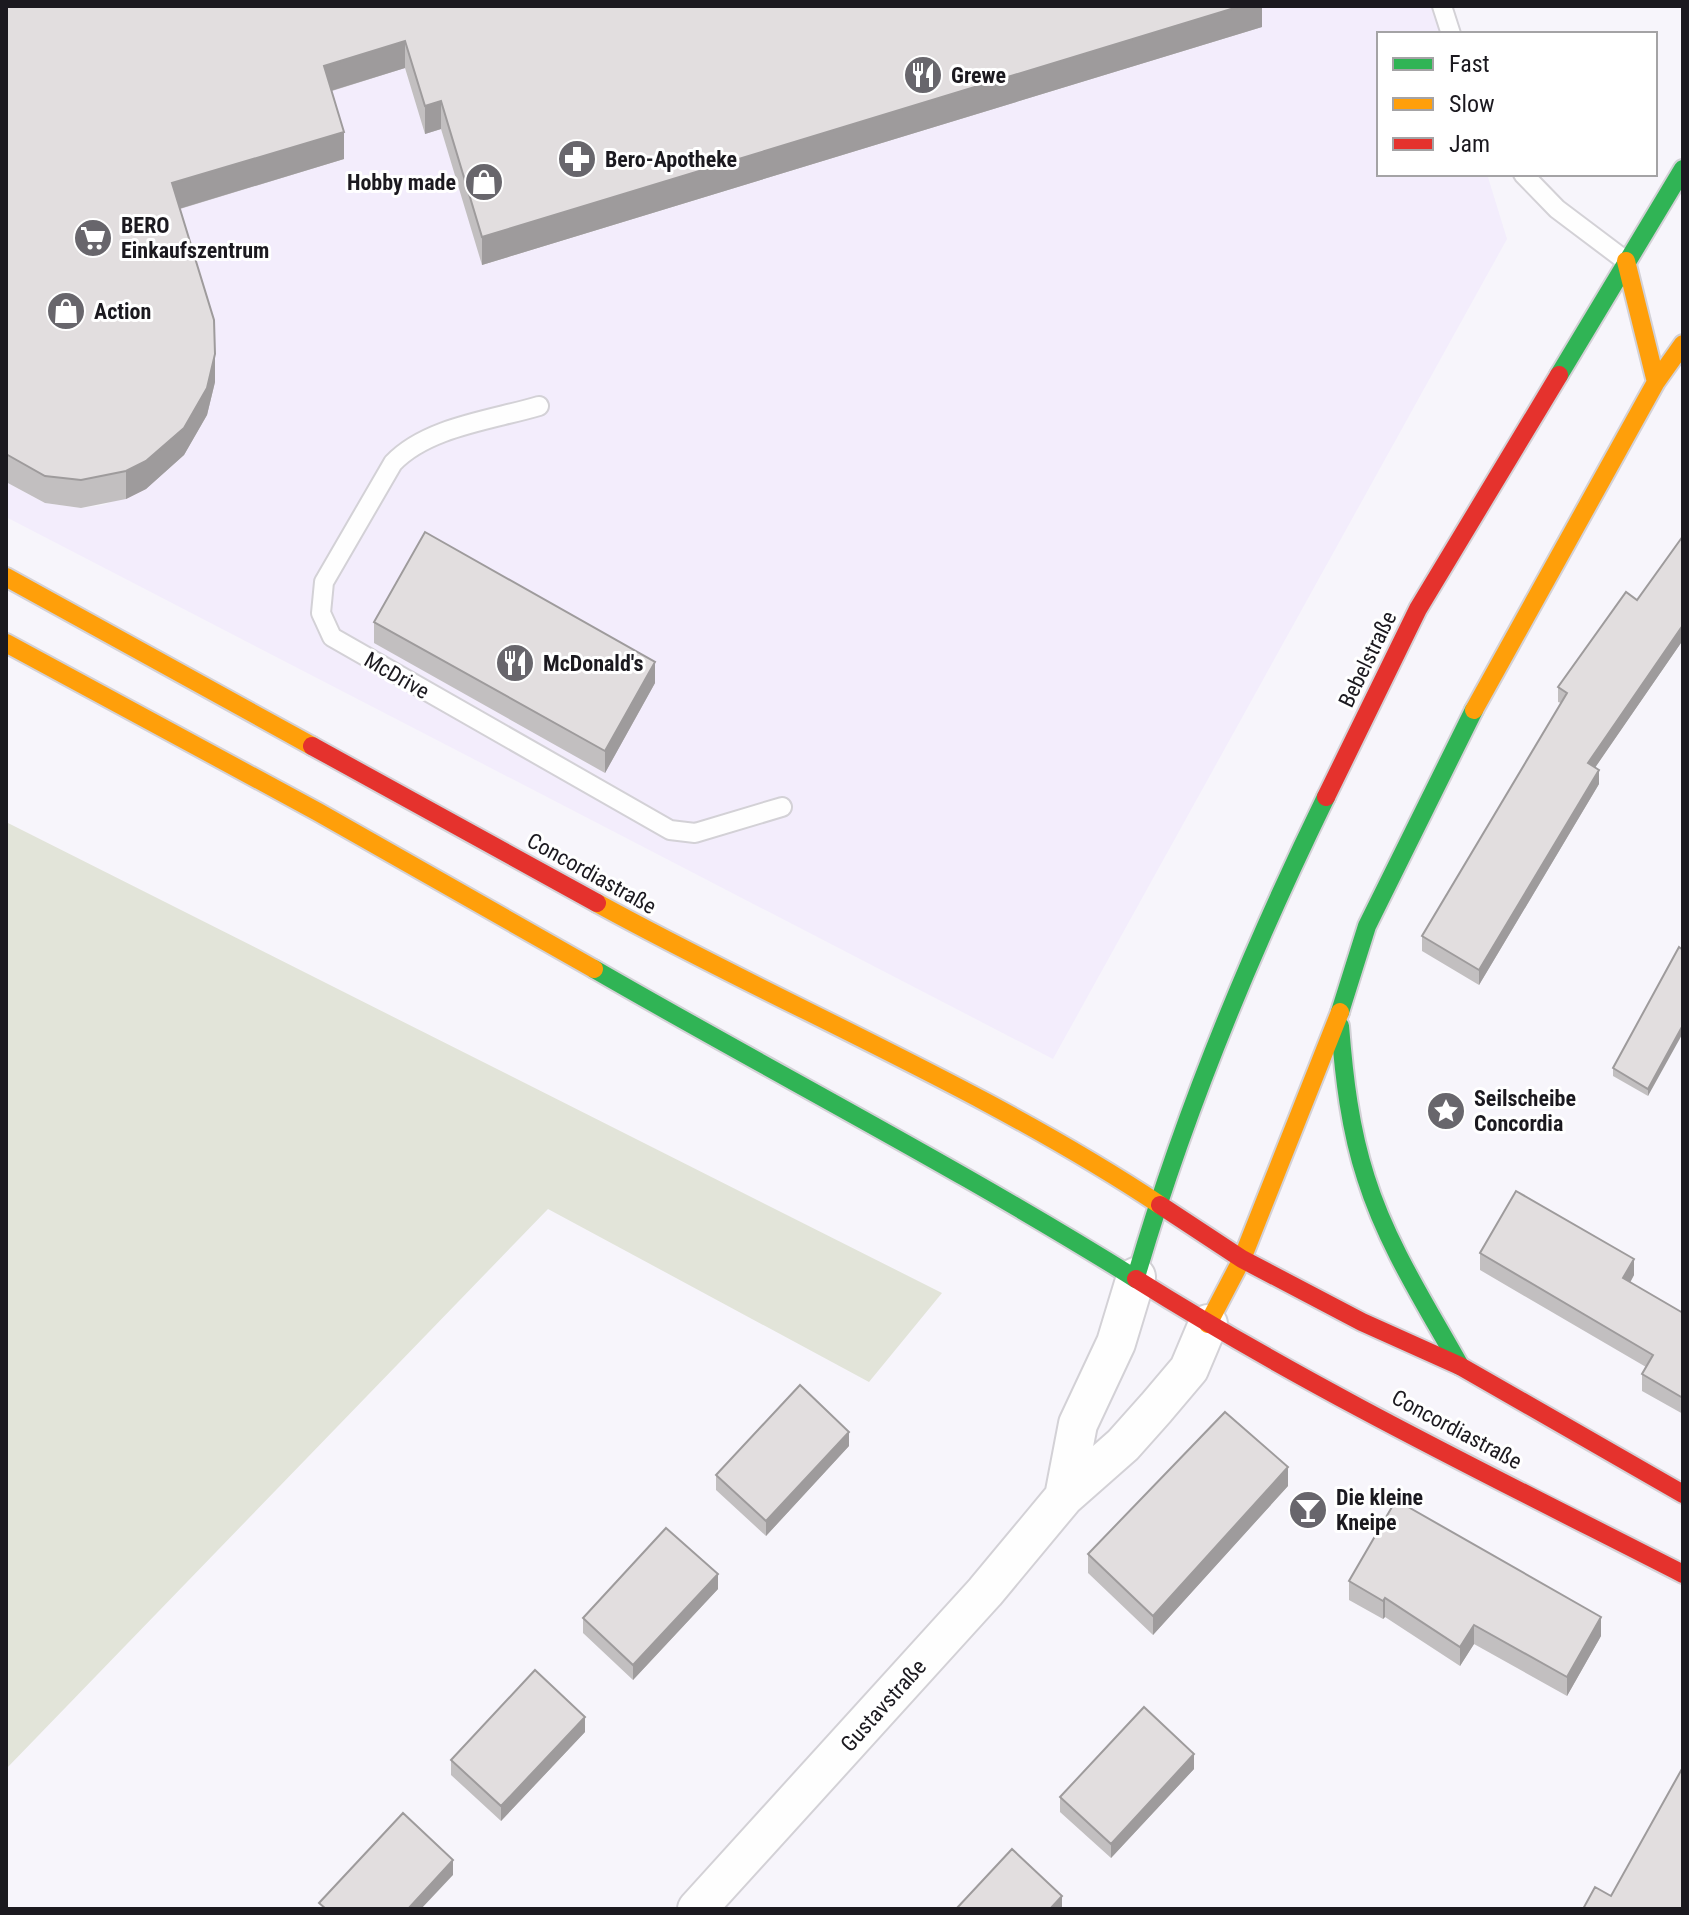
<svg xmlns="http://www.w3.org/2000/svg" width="1689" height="1915" font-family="'Roboto Condensed',sans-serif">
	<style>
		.built { fill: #f3edfc }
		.green { fill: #e2e4d9 }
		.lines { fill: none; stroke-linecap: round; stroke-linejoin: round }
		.lane-casing { stroke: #d3d1d6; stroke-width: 22 }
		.street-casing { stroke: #d3d1d6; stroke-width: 42 }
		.fast-casing { stroke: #d3d1d6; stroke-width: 22 }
		.slow-casing { stroke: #d3d1d6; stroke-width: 22 }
		.jam-casing { stroke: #d3d1d6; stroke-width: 22 }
		.lane { stroke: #fefefe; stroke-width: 18 }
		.street { stroke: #fefefe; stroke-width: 38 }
		.fast { stroke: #30b455; stroke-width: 18 }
		.slow { stroke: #ff9f0a; stroke-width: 18 }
		.jam { stroke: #e5322d; stroke-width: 18 }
		.wall { fill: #c2bfc0 }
		.shaded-wall { fill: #9e9b9c }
		.building { fill: #e2dedf; stroke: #9e9b9c; stroke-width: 2 }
		.labels { text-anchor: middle; stroke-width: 6; stroke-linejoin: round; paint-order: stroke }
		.poi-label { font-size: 22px; font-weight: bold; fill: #1b191f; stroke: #fff; text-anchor: start }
		.street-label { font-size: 22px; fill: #1b191f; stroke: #fff }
	</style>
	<rect width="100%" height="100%" fill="#f7f5fb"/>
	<!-- built -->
	<path class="built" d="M1256,6H1436L1445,34H1379V174H1487L1507,239L1053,1059L6,517V482L45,503L81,508L103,505L146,489L184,455L207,415L172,211L344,159L324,93L405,68L425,133L441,129L483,265L1262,27Z"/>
	<!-- green -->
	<path class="green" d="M6,822L942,1293L869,1382L548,1209L6,1769Z"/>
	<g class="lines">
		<!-- lane casing -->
		<g class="lane-casing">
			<path id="lane" d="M1442,6L1451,34
				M1523,174L1557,209L1626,261
				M539,406C492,420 427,427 393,463L324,582L321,613L332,637L670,830L695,833L782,807"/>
		</g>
		<!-- street casing -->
		<g class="street-casing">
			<path id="street" d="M1064,1497L1078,1424L1116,1343L1136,1277
				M697,1909L985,1592L1064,1497L1123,1445L1156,1408L1189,1369L1208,1324"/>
		</g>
		<!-- fast casing -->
		<g class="fast-casing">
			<path id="fast" d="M1559,375L1683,169
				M594,969C774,1073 960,1169 1136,1279
				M1340,1012L1367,926L1474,710
				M1340,1026C1344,1077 1350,1129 1366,1178C1387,1245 1426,1305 1460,1366
				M1136,1277C1184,1112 1251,951 1326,797"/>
		</g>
		<!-- slow casing -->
		<g class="slow-casing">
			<path id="slow" d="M1626,261L1656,382
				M6,577L312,746
				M6,643L318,812L594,969
				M1474,710L1656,382L1683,344
				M597,903C784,1006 982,1087 1160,1205
				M1208,1324L1242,1259L1340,1012"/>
		</g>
		<!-- jam casing -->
		<g class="jam-casing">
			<path id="jam" d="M312,746L597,903
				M1326,797L1418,609L1559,375
				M1160,1205L1242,1259L1362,1322L1460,1366L1683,1494
				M1136,1279C1311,1389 1499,1480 1683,1574"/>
		</g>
		<!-- lane -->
		<use href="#lane" class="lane"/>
		<!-- street -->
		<use href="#street" class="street"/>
		<!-- fast -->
		<use href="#fast" class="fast"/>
		<!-- slow -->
		<use href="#slow" class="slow"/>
		<!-- jam -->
		<use href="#jam" class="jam"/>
	</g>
	<!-- wall -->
	<path class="wall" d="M6,6H1262V27L482,265L441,129L425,134L405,68L332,91L344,159L180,209L215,382L207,415L184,455L146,489L126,499L81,508L45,503L6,482Z
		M374,622L655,683L605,773L374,643Z
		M1683,640L1595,767L1599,784L1479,985L1422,951V936L1561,703L1558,702V687Z
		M1679,947L1648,1096L1613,1076V1068Z
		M1480,1253L1634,1275L1630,1283L1683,1313V1414L1642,1391V1374L1646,1367L1480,1270Z
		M849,1446L766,1536L716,1490V1475Z
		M1288,1486L1153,1635L1088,1573V1554Z
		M1349,1581L1601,1636L1567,1696L1474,1644L1460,1666L1385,1617L1383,1619L1349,1600Z
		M718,1589L633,1680L583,1633V1618Z
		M585,1732L501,1821L451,1775V1760Z
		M1194,1769L1111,1858L1060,1812V1797Z"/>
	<!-- shaded-wall -->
	<path class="shaded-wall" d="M1241,6H1262V27L482,265V237Z
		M405,41V68L324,93V66Z
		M441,101V129L425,134V106Z
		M344,132V159L172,211V183Z
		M215,354V382L207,415L184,455L146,489L126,499V471Z
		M1683,625V640L1588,778V763Z
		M655,662V683L605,773V751Z
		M1599,770V784L1479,985V970Z
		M1683,1025V1033L1648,1096V1089Z
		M1634,1259V1275L1623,1295V1278Z
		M849,1432V1446L766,1536V1521Z
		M1288,1467V1486L1153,1635V1616Z
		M718,1574V1589L633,1680V1665Z
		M1385,1598V1617L1383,1619V1601Z
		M1601,1617V1636L1567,1696V1677Z
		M1474,1625V1644L1460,1666V1647Z
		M585,1717V1732L501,1821V1806Z
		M1194,1754V1769L1111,1858V1844Z
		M453,1860V1875L421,1909H408Z
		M1062,1896V1909H1050Z"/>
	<!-- building -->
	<path class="building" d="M6,6H1241L482,237L441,101L425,106L405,41L324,66L344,132L172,183L214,320L215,354L207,388L184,428L146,461L126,471L81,480L45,476L6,454Z
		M425,532L655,662L605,751L374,622Z
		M1683,536V625L1588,763L1599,770L1479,970L1422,936L1567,693L1558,687L1626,592L1637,600Z
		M1679,947L1683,950V1025L1648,1089L1613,1068Z
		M1516,1191L1634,1259L1623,1278L1683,1313V1398L1642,1374L1653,1355L1480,1253Z
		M800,1385L849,1432L766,1521L716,1475Z
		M1225,1412L1288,1467L1153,1616L1088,1554Z
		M1396,1500L1601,1617L1567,1677L1474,1625L1460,1647L1385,1598L1383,1601L1349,1581Z
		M666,1528L718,1574L633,1665L583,1618Z
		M535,1670L585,1717L501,1806L451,1760Z
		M1144,1707L1194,1754L1111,1844L1060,1797Z
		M1683,1767V1909H1583L1595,1887L1611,1896Z
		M403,1813L453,1860L408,1909H326L319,1903Z
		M1012,1849L1062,1896L1050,1909H956Z"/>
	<!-- icons -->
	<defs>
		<g id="restaurant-disc" transform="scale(2)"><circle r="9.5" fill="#68666c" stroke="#fff"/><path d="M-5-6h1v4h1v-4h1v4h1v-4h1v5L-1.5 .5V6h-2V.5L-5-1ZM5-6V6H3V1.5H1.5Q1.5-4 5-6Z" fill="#fff"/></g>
		<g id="pharmacy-disc" transform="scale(2)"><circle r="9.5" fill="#68666c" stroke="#fff"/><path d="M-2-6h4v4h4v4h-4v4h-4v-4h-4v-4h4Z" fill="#fff"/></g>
		<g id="shop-disc" transform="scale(2)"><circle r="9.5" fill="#68666c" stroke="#fff"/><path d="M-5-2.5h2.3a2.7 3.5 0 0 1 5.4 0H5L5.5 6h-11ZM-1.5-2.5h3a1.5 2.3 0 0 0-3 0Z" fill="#fff"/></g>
		<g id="supermarket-disc" transform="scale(2)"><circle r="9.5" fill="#68666c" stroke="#fff"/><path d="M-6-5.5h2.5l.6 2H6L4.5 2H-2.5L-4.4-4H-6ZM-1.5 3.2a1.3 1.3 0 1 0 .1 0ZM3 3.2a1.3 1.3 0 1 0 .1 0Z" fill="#fff"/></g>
		<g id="sight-disc" transform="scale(2)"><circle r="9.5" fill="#68666c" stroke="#fff"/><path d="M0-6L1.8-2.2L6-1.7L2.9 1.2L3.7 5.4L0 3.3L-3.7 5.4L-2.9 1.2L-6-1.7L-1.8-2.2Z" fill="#fff"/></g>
		<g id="bar-disc" transform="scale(2)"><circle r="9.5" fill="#68666c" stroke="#fff"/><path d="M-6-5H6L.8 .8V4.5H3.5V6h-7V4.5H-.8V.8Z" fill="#fff"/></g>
	</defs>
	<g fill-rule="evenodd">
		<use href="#restaurant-disc" x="923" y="75"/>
		<use href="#pharmacy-disc" x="577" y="159"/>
		<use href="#shop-disc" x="484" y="182"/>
		<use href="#supermarket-disc" x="93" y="238"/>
		<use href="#shop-disc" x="66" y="311"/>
		<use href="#restaurant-disc" x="515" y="663"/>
		<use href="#sight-disc" x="1446" y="1111"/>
		<use href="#bar-disc" x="1308" y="1510"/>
	</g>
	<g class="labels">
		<!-- poi labels -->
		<g class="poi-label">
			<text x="951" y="83">Grewe</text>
			<text x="605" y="167">Bero-Apotheke</text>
			<text x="456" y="190" text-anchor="end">Hobby made</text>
			<text x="121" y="233">BERO<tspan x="121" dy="25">Einkaufszentrum</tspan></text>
			<text x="94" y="319">Action</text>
			<text x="543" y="671">McDonald's</text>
			<text x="1474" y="1106">Seilscheibe<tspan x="1474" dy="25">Concordia</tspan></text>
			<text x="1336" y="1505">Die kleine<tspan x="1336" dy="25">Kneipe</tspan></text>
		</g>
		<!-- street labels -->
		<g class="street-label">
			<text transform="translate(1367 659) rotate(-64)" y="8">Bebelstraße</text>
			<text transform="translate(397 675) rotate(30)" y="8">McDrive</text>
			<text transform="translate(592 873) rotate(29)" y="8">Concordiastraße</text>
			<text transform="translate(1457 1429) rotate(28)" y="8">Concordiastraße</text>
			<text transform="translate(883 1705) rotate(-48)" y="8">Gustavstraße</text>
		</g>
	</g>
	<!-- border -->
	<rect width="1689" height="1915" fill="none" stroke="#1b191f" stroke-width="16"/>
	<!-- legend -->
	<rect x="1377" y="32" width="280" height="144" fill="#ffffff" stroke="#a4a3a5" stroke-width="2"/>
	<rect x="1393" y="58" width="40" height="12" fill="#30b455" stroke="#a4a3a5" stroke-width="2"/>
	<text x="1449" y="72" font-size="24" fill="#1b191f">Fast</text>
	<rect x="1393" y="98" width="40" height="12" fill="#ff9f0a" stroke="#a4a3a5" stroke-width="2"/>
	<text x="1449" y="112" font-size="24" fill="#1b191f">Slow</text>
	<rect x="1393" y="138" width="40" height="12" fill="#e5322d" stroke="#a4a3a5" stroke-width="2"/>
	<text x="1449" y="152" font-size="24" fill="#1b191f">Jam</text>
</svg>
